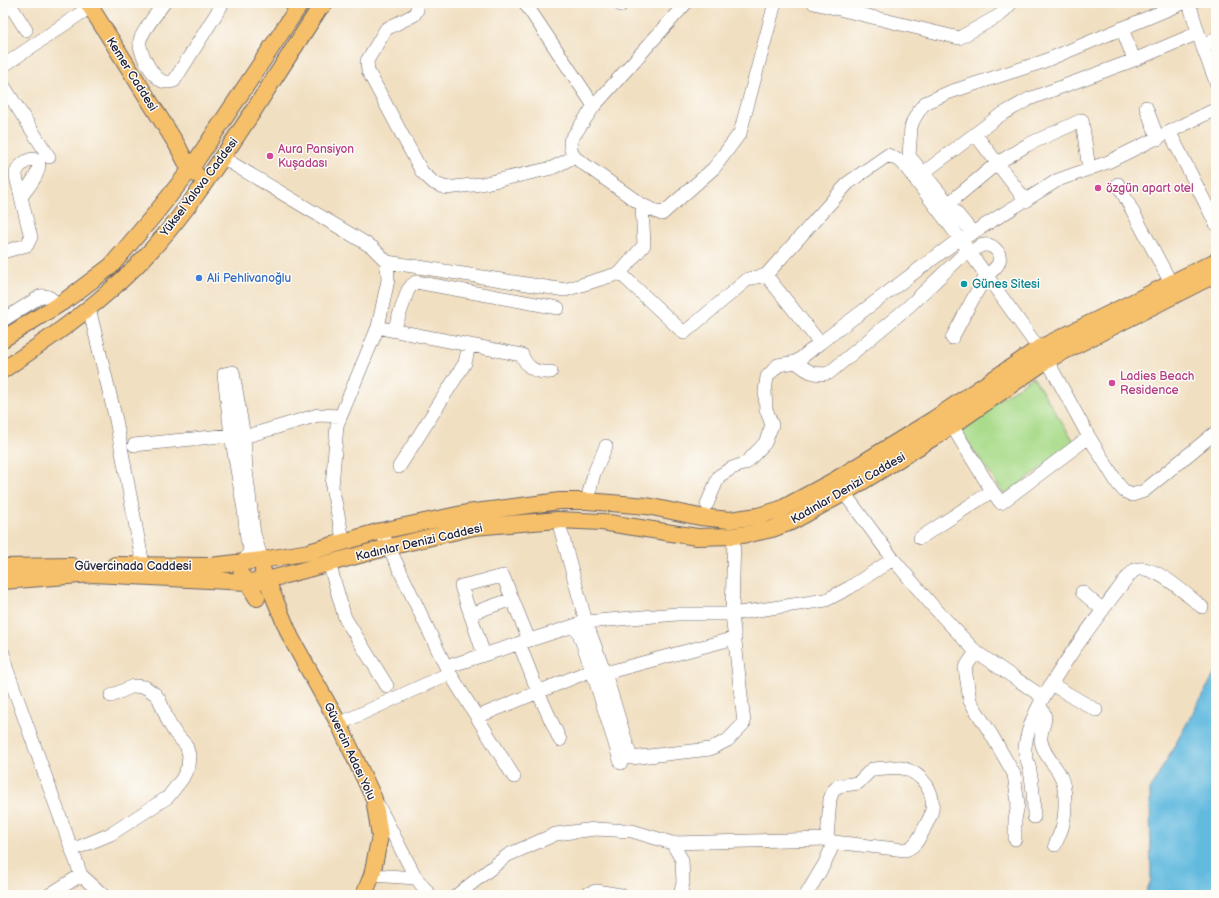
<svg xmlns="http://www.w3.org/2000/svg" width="1219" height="898" font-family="'Balsamiq Sans',sans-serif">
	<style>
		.green { fill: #a9db8a; stroke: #667e62 }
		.water { fill: #62badf; stroke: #426e8d }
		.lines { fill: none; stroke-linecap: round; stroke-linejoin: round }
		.minor-casing { stroke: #6a646a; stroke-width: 14 }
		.major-casing { stroke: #6a646a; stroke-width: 18 }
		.minor { stroke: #fff; stroke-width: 13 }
		.major { stroke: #f6c06b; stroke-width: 16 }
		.hotel-dot { fill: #d1479c; stroke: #fdfcf7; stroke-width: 1.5 }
		.shop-dot { fill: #3f7fe0; stroke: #fdfcf7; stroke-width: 1.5 }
		.culture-dot { fill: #0f9aa8; stroke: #fdfcf7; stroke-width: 1.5 }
		.labels { text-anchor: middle; stroke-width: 3; stroke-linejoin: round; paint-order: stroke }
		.street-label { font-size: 12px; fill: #22223b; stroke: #fdfcf7 }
		.hotel-label { font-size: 12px; fill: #b23c85; stroke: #fdfcf7; text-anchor: start }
		.shop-label { font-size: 12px; fill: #366cbe; stroke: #fdfcf7; text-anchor: start }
		.culture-label { font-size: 12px; fill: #0d838f; stroke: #fdfcf7; text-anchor: start }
	</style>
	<rect width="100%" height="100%" fill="#fdfcf7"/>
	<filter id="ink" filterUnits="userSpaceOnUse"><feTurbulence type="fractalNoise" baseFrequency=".025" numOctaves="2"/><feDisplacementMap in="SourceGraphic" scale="8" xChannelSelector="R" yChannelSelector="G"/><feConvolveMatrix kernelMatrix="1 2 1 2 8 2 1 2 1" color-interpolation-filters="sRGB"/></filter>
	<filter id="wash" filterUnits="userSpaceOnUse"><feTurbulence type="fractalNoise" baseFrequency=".012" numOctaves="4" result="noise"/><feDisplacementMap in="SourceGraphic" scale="16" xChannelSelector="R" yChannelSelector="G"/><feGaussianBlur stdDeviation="0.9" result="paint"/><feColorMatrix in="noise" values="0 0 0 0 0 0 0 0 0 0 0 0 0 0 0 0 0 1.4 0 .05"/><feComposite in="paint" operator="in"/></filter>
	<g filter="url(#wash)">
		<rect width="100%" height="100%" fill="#f1dfc1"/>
		<!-- green -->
		<path class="green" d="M1033,377L1075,443L1005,495L958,428Z"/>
		<!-- water -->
		<path class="water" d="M1216,671V895H1145L1151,880L1150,790Z"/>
	</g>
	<g filter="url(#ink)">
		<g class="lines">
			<!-- minor casing -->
			<g class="minor-casing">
				<path id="minor" d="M9,3L26,30
					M164,3C158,12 143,30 140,40C138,51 152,76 162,81C166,83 170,82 174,81L223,3
					M417,3V10L414,15L386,29L367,61L368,71L422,172L434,183L446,188L481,184L552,168L574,157
					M525,3L594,106L570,141L571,150L574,157L642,205L662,214L714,168L740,133L775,3
					M620,3L621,5
					M814,3L959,38L1000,15L1011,3
					M1189,3L1203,48L1216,82
					M1122,28L1134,60
					M1203,48L1216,38
					M3,66L90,7
					M3,85L49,157
					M594,106L686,3
					M1146,107L1158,139
					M1170,133L1216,224
					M975,134L1026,201
					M223,158L372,247L387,262L388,280L378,327L337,425L332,487L344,543
					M915,179L999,116L1029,99L1134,60L1198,33
					M1118,184L1171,283
					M942,209L996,164L1027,145L1082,120L1089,169
					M973,233L909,156L911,127L913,121L920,109L925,103L950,92L1042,62L1183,3
					M3,252L27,245L31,237C27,222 23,207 20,192C19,187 16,180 16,174C16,169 21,165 25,162C29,160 32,158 36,160C46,167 26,190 21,197
					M387,262L565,290L620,273L684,333L748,279L766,275L849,182L888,155L902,162L961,240L1047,360L1089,437L1118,484L1124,491L1132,495L1144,491L1216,432
					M620,273L644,245L642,205
					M89,308L116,420L143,565
					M3,320L41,296C49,295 53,300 58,305
					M386,329L522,355C527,369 537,373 551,372
					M394,330L408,290L412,285L416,282L558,308
					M952,338C963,318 973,297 985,278C989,272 997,269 999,262C1002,251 991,242 980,246C977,248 973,251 970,253
					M820,343L954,243L961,240L1058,180L1108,162L1216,109
					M796,362C807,371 814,376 829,373L908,307L968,250
					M134,445L231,435L244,437L318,415L340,416
					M399,467L465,363L469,345
					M839,486L893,559L930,603L976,652L1043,697
					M992,491L1001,503L1089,437
					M587,501L594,473L606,446
					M707,504L719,476L732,468L746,463L765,443L772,425L766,409L765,392L767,377L778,365L796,362L820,343L766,275
					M558,520L586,622L605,673L631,758L710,749L728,740L744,723L732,614L734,536
					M381,531L446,667L514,777
					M920,538L992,491L952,426
					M243,562L248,555L250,548L247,539L244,510L231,435L224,374L233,372L244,437L246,470L254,534L262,560
					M329,563L345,618L387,686
					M1082,592L1103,610
					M470,614L512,599
					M576,625L592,670L621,763
					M519,643L538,692L560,740
					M976,652L965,668L970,701L991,734L1014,774L1018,804L1015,820V839
					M3,653L6,667L81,875L103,895
					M484,655L461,586L503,576L529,640
					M446,667L586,622L677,614H732L826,600L849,588L893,559
					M605,673L735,638
					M1051,684L1096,710
					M1039,706C1052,720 1039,726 1041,741C1043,753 1053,763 1059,773C1067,786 1066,814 1062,828C1060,834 1057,840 1055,845
					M477,717L592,670
					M339,724L450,673
					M378,805L416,878
					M1034,817C1034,801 1033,786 1030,771C1029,763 1024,755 1025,747C1028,722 1042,699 1055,678C1077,643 1102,611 1126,579C1129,576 1132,572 1135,570C1153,562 1188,596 1202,607
					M672,843L682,860L683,883L680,895
					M72,850L111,834L168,797L182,779L188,767L189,755L186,745L175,733L169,723L159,699L155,694L145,687L133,686L111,696
					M372,875L416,878L430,895
					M49,895L81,875
					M457,895L508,855L556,834L595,829L632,831L672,843L827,839L834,842L905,850C915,847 918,840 923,831C925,826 929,820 931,814C937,794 923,773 902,768C893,766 881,769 872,769L858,783L838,786L833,791L830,799L827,839
					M584,895L596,891L621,895
					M806,895L825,863L834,842"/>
			</g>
			<!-- major casing -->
			<g class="major-casing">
				<path id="major" d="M88,3L177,145L190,170L196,174
					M3,339L66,300L111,266L155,214L190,170L301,3
					M3,370C46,341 88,312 126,276C175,230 213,172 250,116C273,80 296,45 319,9L325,3
					M115,565L210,566L262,560L309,552L381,531L467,513L560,501H587L647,506L700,517L730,520L758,516L781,509L835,480L934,419L1038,349L1216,261
					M3,567L72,566
					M263,571L291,638L339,724L374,799L380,836L372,875L364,895
					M241,575L247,582L257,598
					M3,581L93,574L247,582L267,580L389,547L474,527L558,520L602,522L697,537L734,536L754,533L772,529L791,522L844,493L952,426L1047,360L1216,274"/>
			</g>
			<!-- minor -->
			<use href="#minor" class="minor"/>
			<!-- major -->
			<use href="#major" class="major"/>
		</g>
	</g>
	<!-- markers -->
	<g class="hotel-dot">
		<circle cx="270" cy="156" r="4"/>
		<circle cx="1098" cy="188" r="4"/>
		<circle cx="1112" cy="383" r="4"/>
	</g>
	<circle class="shop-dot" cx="199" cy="278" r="4"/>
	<circle class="culture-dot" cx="964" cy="284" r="4"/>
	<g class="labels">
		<!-- street labels -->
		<g class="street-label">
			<text transform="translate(132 74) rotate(58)" y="4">Kemer Caddesi</text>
			<text transform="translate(199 187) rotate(-53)" y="4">Yüksel Yalova Caddesi</text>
			<text transform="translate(848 488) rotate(-30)" y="4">Kadınlar Denizi Caddesi</text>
			<text transform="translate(419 542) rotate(-13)" y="4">Kadınlar Denizi Caddesi</text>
			<text x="133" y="570">Güvercinada Caddesi</text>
			<text transform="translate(350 751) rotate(65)" y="4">Güvercin Adası Yolu</text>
		</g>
		<!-- hotel labels -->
		<g class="hotel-label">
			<text x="278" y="153">Aura Pansiyon<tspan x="278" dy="14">Kuşadası</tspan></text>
			<text x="1106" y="192">özgün apart otel</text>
			<text x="1120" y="380">Ladies Beach<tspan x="1120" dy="14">Residence</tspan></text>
		</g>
		<!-- shop labels -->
		<g class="shop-label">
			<text x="207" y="282">Ali Pehlivanoğlu</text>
		</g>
		<!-- culture labels -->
		<g class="culture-label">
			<text x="972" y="288">Günes Sitesi</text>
		</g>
	</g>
	<!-- margin -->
	<rect width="1219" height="898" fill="none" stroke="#fdfcf7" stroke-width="16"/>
</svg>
